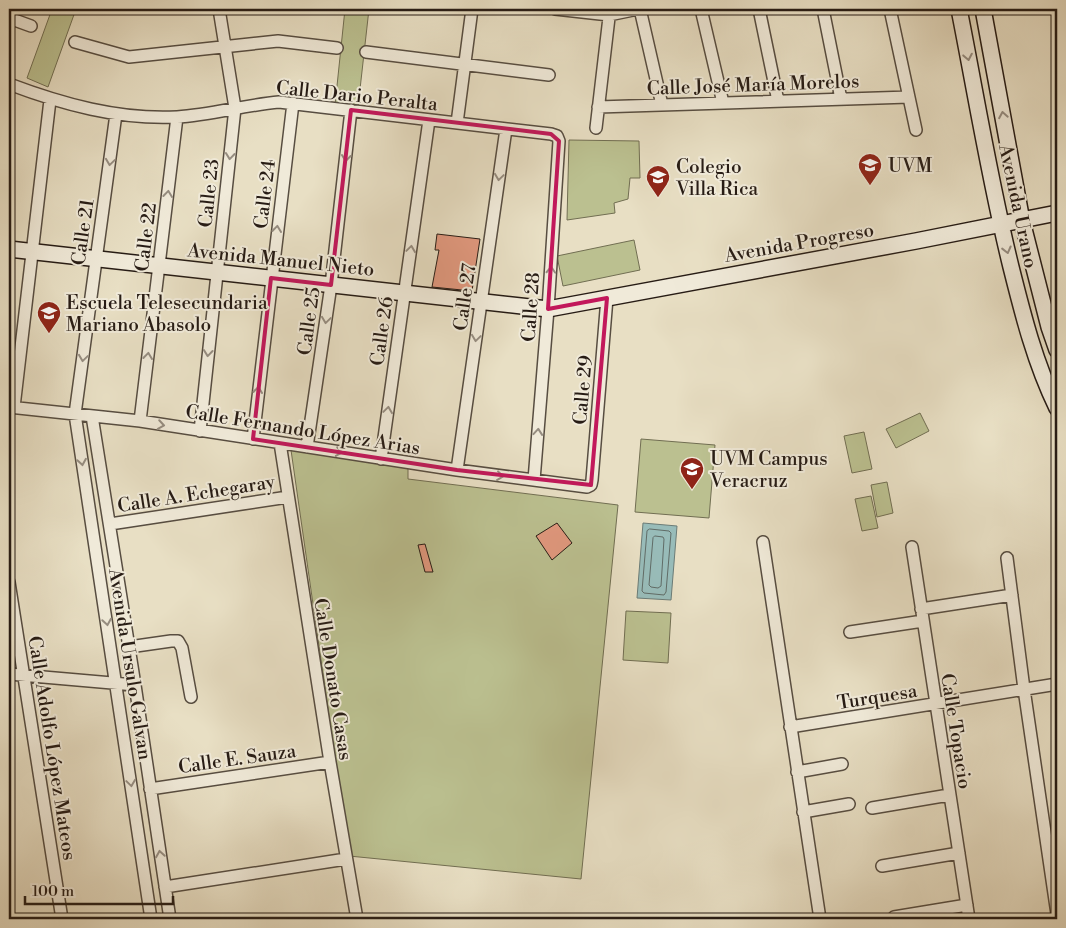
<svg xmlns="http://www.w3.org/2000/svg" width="1066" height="928" font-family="'Libre Bodoni',serif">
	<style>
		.green { fill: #bbc090; stroke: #716e52 }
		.water { fill: #98bcb9; stroke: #6b7c77 }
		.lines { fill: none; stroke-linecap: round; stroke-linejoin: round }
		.shore { stroke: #606c67; stroke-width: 1 }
		.building { fill: #e2997f; stroke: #271c15 }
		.street-casing { stroke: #574d41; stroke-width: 14 }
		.secondary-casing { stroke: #271c15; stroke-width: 18 }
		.street { stroke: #f0ead9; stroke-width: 11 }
		.secondary { stroke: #f0ead9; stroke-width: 15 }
		.oneway { stroke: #968d81 }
		.marked { fill: none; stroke: #c2185b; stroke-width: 4; stroke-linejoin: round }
		.labels { text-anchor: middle; stroke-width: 4; stroke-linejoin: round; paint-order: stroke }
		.street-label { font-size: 19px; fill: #271c15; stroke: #f0ead9 }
		.poi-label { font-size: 19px; fill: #271c15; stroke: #f0ead9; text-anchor: start }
	</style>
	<rect width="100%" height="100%" fill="#e8dfc4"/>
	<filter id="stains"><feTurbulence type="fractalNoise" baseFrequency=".004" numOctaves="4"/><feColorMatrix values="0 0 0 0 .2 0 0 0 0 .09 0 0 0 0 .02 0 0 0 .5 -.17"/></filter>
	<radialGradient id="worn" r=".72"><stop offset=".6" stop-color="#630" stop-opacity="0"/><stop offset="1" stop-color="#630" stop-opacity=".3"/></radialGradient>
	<!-- green -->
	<path class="green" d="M52,9H76L48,87L27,78Z
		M345,9H369L358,107L335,105Z
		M569,140L639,141L640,178H630L628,199L614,203L615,213L567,220Z
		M634,240L640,270L563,286L557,256Z
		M920,413L929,431L896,448L886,429Z
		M864,432L872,469L852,473L844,436Z
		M641,439L715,445L709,518L635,512Z
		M291,450L408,468V479L618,505L581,879L349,856Z
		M887,482L893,513L877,517L871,485Z
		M871,496L878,528L862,531L855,499Z
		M626,611L671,613L668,663L623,660Z"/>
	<!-- water -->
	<path class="water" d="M643,523L677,526L671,600L637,598Z"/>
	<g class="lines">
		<!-- shore -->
		<path class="shore" d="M650,529L669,531L671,533L666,592L664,595L644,593L642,591L647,531Z
			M655,536L663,537L664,539L661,586L658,588L651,587L649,585L653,538Z"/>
	</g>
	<!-- building -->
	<path class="building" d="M437,234L480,239L472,291L432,287L439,250H435Z
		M557,523L572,543L552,560L536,536Z
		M425,544L433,572H425L418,545Z"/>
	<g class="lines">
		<!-- street casing -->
		<g class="street-casing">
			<path id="street" d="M555,9L609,15L638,9
				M640,9L662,105
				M701,9L723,103
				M759,9L778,101
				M823,9L841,99
				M890,9L916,130
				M9,18L31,26
				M75,42L129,57L278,41L337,48
				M366,52L549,75
				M9,84C62,104 119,120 177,117C211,115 245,105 279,102L551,134L557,136L559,141L548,309L534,480
				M598,107L909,97
				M116,114L75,414L151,919
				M457,123L472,9
				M596,128L610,9
				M9,407L140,421L457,470L587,487L591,485L592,480L607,298
				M14,407L50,100
				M92,416L135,685L170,919
				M140,421L177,117
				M200,431L235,108L219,9
				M253,439L293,103
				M280,443L330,762L357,919
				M307,447L331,285L351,110
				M381,459L429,120
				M457,470L506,129
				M110,524L288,497
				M763,542L820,919
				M912,547L969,919
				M1007,558L1024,689L1057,914
				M9,582L62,919
				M921,609L1012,595
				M850,632L923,621
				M129,647L171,641H178L182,648L191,697
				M9,674L135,685
				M790,727L1057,684
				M797,772L842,764
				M150,789L330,762
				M872,808L949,795
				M803,812L849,804
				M882,866L959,853
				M165,887L346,859
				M894,917L967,905"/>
		</g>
		<!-- secondary casing -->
		<g class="secondary-casing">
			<path id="secondary" d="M959,9C976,95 990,182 1011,267C1023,315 1035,363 1057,408
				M983,9L1022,221L1049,327L1057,350
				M9,249L548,309L916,241L1057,213"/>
		</g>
		<!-- street -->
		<use href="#street" class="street"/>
		<!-- secondary -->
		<use href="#secondary" class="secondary"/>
	</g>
	<!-- one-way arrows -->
	<defs><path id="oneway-chevron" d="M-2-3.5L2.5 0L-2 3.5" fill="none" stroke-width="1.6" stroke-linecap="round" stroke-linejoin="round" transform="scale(1.25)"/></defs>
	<g class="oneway">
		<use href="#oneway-chevron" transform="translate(968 57) rotate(79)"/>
		<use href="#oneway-chevron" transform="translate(1003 115) rotate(-100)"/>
		<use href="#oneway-chevron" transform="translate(230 156) rotate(96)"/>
		<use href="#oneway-chevron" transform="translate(346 158) rotate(97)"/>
		<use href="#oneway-chevron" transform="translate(110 162) rotate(98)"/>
		<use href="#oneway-chevron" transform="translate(499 177) rotate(98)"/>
		<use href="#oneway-chevron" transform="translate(168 194) rotate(-83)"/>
		<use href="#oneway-chevron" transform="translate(277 229) rotate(-83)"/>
		<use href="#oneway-chevron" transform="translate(411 249) rotate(-82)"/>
		<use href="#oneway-chevron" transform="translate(1007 250) rotate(76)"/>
		<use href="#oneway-chevron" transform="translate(551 270) rotate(-87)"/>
		<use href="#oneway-chevron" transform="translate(326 320) rotate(98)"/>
		<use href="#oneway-chevron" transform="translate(476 338) rotate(98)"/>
		<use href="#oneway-chevron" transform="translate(208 353) rotate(96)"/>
		<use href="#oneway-chevron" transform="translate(148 356) rotate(-83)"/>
		<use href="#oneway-chevron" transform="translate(83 358) rotate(98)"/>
		<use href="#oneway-chevron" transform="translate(258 390) rotate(-83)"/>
		<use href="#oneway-chevron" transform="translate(388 410) rotate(-82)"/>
		<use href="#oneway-chevron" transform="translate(161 425) rotate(9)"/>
		<use href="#oneway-chevron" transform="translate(538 432) rotate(-85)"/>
		<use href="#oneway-chevron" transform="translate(339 452) rotate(9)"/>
		<use href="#oneway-chevron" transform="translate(82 462) rotate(81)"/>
		<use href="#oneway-chevron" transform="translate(500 476) rotate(7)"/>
		<use href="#oneway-chevron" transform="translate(107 622) rotate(81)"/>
		<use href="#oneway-chevron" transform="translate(131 783) rotate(82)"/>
		<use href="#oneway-chevron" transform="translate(160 854) rotate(-99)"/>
	</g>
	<!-- marked area -->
	<path class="marked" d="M351,110L551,134L559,141L548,309L607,298L591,485L457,470L253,439L271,278L331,285Z"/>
	<!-- icons -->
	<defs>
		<g id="school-pin" transform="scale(1.25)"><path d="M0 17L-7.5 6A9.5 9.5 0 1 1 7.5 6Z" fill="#8f2418" stroke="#f0ead9"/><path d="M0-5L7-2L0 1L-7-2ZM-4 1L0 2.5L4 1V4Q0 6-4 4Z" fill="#fff"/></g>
		<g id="university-pin" transform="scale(1.25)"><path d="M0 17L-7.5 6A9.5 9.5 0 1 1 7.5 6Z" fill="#8f2418" stroke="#f0ead9"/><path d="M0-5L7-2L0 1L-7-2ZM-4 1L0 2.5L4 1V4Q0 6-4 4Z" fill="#fff"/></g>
	</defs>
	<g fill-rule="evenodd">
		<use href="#school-pin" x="870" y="165"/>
		<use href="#university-pin" x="658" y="177"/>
		<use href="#school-pin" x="49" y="313"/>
		<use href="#university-pin" x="692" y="469"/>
	</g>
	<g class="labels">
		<!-- street labels -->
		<g class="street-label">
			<text transform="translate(753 84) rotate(-2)" y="7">Calle José María Morelos</text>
			<text transform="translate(357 95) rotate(6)" y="7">Calle Dario Peralta</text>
			<text transform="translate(208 193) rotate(-84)" y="7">Calle 23</text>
			<text transform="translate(264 194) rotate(-83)" y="7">Calle 24</text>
			<text transform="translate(1019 206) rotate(78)" y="7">Avenida Urano</text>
			<text transform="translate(82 232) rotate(-82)" y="7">Calle 21</text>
			<text transform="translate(145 237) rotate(-83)" y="7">Calle 22</text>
			<text transform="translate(799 242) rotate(-10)" y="7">Avenida Progreso</text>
			<text transform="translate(281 259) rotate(6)" y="7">Avenida Manuel Nieto</text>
			<text transform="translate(464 297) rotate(-82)" y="7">Calle 27</text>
			<text transform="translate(530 307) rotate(-86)" y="7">Calle 28</text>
			<text transform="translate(308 321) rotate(-82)" y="7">Calle 25</text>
			<text transform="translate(381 331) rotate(-82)" y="7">Calle 26</text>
			<text transform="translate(582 390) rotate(-85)" y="7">Calle 29</text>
			<text transform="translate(303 429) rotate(9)" y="7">Calle Fernando López Arias</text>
			<text transform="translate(196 493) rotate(-9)" y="7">Calle A. Echegaray</text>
			<text transform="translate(131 664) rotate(81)" y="7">Avenida Ursulo Galvan</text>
			<text transform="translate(334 679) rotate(81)" y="7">Calle Donato Casas</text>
			<text transform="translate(877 696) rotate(-9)" y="7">Turquesa</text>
			<text transform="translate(957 731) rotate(81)" y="7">Calle Topacio</text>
			<text transform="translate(53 748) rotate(81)" y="7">Calle Adolfo López Mateos</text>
			<text transform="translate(237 758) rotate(-8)" y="7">Calle E. Sauza</text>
		</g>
		<!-- poi labels -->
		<g class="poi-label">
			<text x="888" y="172">UVM</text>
			<text x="676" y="173">Colegio<tspan x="676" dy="22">Villa Rica</tspan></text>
			<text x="66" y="309">Escuela Telesecundaria<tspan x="66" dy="22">Mariano Abasolo</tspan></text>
			<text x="710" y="465">UVM Campus<tspan x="710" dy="22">Veracruz</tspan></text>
		</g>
	</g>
	<!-- margin -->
	<rect width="1066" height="928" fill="none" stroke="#e8dfc4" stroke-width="30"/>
	<rect x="10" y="10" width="1046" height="908" fill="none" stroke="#271c15" stroke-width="2.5"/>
	<rect x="15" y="15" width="1036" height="898" fill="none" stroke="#271c15"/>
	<!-- scale -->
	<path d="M25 896v8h148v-8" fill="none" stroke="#271c15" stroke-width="2.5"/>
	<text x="32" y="896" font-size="15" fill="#271c15" stroke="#f0ead9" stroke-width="4" paint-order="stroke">100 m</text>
	<rect width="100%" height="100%" filter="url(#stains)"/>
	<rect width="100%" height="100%" fill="url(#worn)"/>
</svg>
